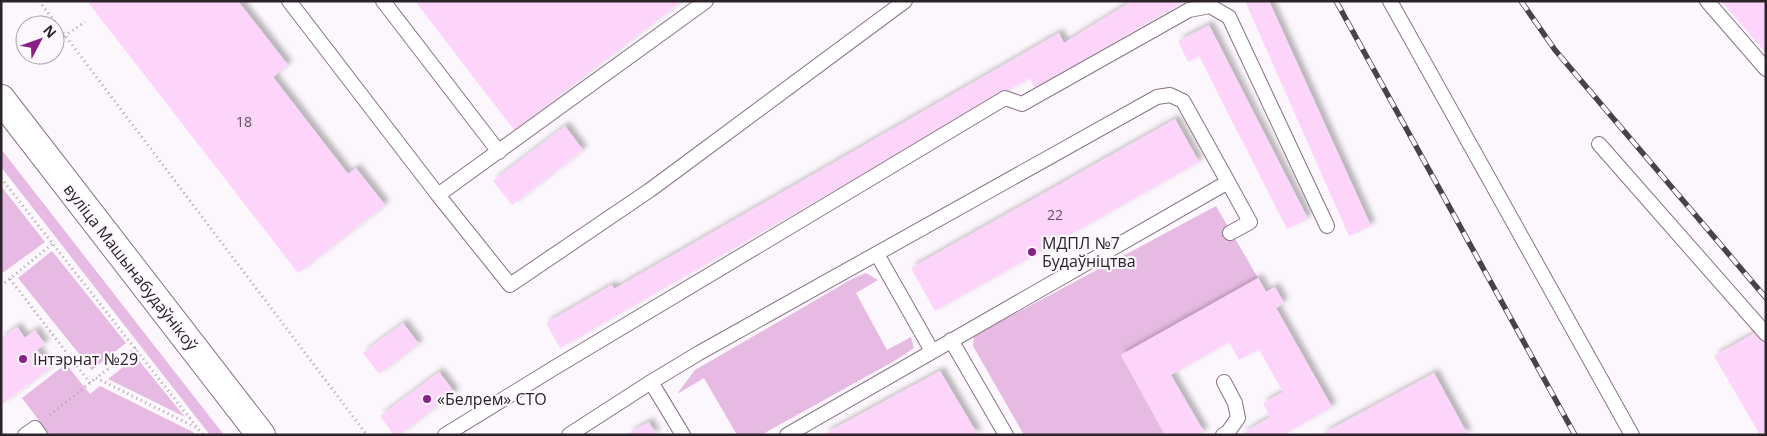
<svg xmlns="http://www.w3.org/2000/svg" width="1767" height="436" font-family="'Open Sans',sans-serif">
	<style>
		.green { fill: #e7bae3 }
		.building { fill: #fdd4fa; filter: url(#shadow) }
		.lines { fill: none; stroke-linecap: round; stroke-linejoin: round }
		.lane-casing { stroke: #887386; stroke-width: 16 }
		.secondary-casing { stroke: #887386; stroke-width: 30 }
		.path { stroke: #a9a3a9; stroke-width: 3; stroke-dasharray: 1 4; stroke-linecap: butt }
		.lane { stroke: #fff; stroke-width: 14 }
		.secondary { stroke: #fff; stroke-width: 28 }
		.rail-casing { stroke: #494248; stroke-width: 5.5 }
		.rail { stroke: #fcf7fc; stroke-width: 4; stroke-dasharray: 11; stroke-linecap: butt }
		.poi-dot { fill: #882086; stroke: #fcf7fc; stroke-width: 2 }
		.labels { text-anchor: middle; stroke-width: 4.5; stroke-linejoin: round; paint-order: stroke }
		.number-label { font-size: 14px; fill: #604f5e }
		.poi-label { font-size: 16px; fill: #2b232a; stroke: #fcf7fc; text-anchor: start }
		.street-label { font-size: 16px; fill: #2b232a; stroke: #fcf7fc }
	</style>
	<defs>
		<filter id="shadow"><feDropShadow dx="4.5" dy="-4.5" stdDeviation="2.5" flood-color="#0004"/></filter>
	</defs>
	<rect width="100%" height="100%" fill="#fcf7fc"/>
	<!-- green -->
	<path class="green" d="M1,149L224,435H210L1,167Z
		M1,186L45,242L1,274Z
		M1216,206L1258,278L1121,355L1165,435H1024L973,346L974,337L983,331Z
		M52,251L126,343L92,370L18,278Z
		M866,273L878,280L856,293L887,350L911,337L914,348L896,360L761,435H737L704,378L677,394L695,370L852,279Z
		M136,357L185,417L108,379Z
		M66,364L90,394L100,386L193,432L195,435H50L22,398Z"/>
	<!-- building -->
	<path class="building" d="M87,1H238L288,65L273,77L348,174L356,168L385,205L298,273Z
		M415,1H682L514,130Z
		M1132,1H1185L1035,88L1030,78L560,348L546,323L612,285L614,289L1059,33L1064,43Z
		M1245,1H1269L1371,226L1349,236Z
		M1721,1H1766V53Z
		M1209,25L1308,219L1287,229L1199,56L1188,62L1178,41Z
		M1175,119L1199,162L935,311L911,268Z
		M565,126L583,150L512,205L493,181Z
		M1258,278L1266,292L1275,287L1284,303L1276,308L1332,407L1283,435H1240L1270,417L1263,403L1283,392L1259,349L1239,360L1229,342L1171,375L1204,432L1200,435H1165L1121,355Z
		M403,323L419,344L379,374L363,353Z
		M17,327L25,338L35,330L45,344L37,350L50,368L1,405V339Z
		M1758,331L1766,344V435H1760L1714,356Z
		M940,371L978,435H822Z
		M439,372L455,393L399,435H394L380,416Z
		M1434,373L1468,435H1320L1412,385Z
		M649,422L656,435H626Z"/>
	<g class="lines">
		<!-- lane casing -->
		<g class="lane-casing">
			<path id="lane" d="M289,1L438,195L706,1
				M383,1L499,152
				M1390,1L1632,435
				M1707,1L1766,69
				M1599,144L1766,334
				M1228,182L1250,222L1230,233
				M438,195L510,285L650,190L905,1
				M877,254L932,351
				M951,340L1006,435
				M651,382L683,435
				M25,435L35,428L40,435
				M445,435L554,368L1005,98L1022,104L1189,10L1210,6L1229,17L1327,226
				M569,435L651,382L699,353L1157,97L1170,95L1183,101L1228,182L787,435
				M1223,435L1228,432L1238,418L1235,403L1224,382"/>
		</g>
		<!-- secondary casing -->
		<g class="secondary-casing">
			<path id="secondary" d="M1,99L261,435"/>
		</g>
		<!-- path -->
		<path class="path" d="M39,1L367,435
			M64,36L85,22
			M1,178L203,435
			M10,279L90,383L96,378
			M1,286L52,244
			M136,348L96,378L197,428
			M50,415L90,383"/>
		<!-- lane -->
		<use href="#lane" class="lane"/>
		<!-- secondary -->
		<use href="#secondary" class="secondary"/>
		<!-- rail casing -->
		<g class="rail-casing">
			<path id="rail" d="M1336,1L1575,435
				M1521,1L1555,50L1766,298"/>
		</g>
		<!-- rail -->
		<use href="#rail" class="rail"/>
	</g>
	<!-- markers -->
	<g class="poi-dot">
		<circle cx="1032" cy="252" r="5"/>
		<circle cx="23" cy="359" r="5"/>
		<circle cx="427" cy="399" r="5"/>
	</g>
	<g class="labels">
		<!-- number labels -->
		<g class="number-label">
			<text x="244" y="127">18</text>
			<text x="1055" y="220">22</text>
		</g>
		<!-- poi labels -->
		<g class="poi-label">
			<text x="1042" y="249">МДПЛ №7<tspan x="1042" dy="18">Будаўніцтва</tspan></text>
			<text x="33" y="365">Інтэрнат №29</text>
			<text x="437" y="405">«Белрем» СТО</text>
		</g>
		<!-- street labels -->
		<g class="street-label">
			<text transform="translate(131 267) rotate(52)" y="6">вуліца Машынабудаўнікоў</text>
		</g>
	</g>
	<!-- border -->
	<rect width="1767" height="436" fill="none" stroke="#2b232a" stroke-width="5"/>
	<!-- north arrow -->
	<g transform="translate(40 40) rotate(49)"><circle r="24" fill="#fcf7fc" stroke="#a8a2a8"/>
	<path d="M0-4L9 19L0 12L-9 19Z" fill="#882086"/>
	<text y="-8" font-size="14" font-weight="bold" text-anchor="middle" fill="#2b232a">N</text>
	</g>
</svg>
